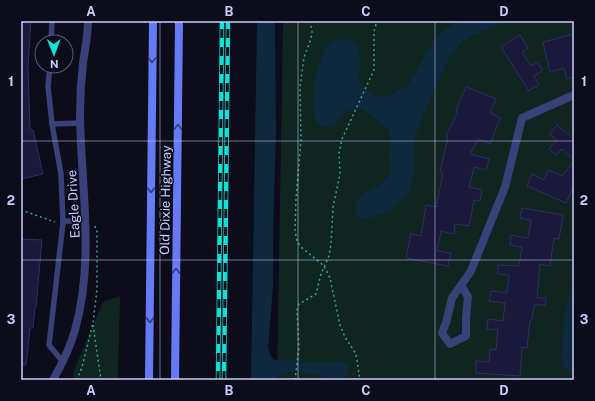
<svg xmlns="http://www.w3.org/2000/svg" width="595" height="401" font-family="'Public Sans',sans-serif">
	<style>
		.green { fill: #102520 }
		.water { fill: #0e283d }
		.building { fill: #1b193b; stroke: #2f2d66 }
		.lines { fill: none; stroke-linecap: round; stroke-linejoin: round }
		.path { stroke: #33a68d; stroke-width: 1.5; stroke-dasharray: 2 3; stroke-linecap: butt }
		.service { stroke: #3a4178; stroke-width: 5.5 }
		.minor { stroke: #3a4178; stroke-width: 8 }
		.secondary { stroke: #667af6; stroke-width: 8 }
		.rail-casing { stroke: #0de4d7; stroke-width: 4.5 }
		.rail { stroke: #0c0c1b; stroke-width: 3; stroke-dasharray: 9; stroke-linecap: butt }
		.oneway { stroke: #343d7e }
		.grid { fill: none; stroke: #c9ccfc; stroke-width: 1; stroke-opacity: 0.55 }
		.labels { text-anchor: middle; stroke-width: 3; stroke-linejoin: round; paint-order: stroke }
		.street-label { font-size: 13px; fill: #c9ccfc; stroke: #0c0c1b }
		.neatline { fill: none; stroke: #c9ccfc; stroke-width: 1.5 }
		.grid-label { font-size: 13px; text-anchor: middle; font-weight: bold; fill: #c9ccfc }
	</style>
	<rect width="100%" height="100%" fill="#0c0c1b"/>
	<!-- green -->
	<path class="green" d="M283,21H574V380H277Z
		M120,296L118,380H72L74,370L103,302Z"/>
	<!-- water -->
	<path class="water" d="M257,21H275L276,134L273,232V287L268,347L270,355L274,360L290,359L300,363L320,361L343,363L349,362L347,377C342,378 337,380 331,380C326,379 321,376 316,374C312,373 308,373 304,373C290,372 286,369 274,380H251Z
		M458,21H508L471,36L463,41L450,56L437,84L416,134L414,146L415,164L413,179L409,192L405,197L391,210L367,219H362L357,217L355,209L356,204L359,198L368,191L375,188L385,180L388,176L390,172L389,152L391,141L389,131L386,127L367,112L360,109L351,110L345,113L339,118L335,127L328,128L318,124L314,115L313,97L315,77L325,48C331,39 346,36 356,42C358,49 361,59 360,67C360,72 357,77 359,82C360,85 363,87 365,89C376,102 395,95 407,86C426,60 427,38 458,21Z
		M574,280V372L566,368L563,365L562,358L564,318Z"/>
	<!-- building -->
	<path class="building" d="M21,21H31L28,66L30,130H33L43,174L21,179Z
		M574,34V77L567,79L564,68L550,72L543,42Z
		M520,35L528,48L522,52L531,66L537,62L543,70L534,76L539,84L529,91L501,47Z
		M466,87L496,99L490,113L500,118L490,144L478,139L470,154L489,159L486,170L474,167L469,187L482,190L480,201L474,200L469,226L455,224L454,234L441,231L437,251L451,253L448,266L406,258L411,234L421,236L426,205L436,207L443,173L440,172L448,137L446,136L458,112L456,110Z
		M557,125L574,140V160L562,149L556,155L549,149L557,140L549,134Z
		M574,161V185L566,203L527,186L532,174L544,180L548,170L562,176Z
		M522,208L563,215L559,239L554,238L550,266L540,264L537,298H546L545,305H534L532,320H530L527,348L522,347L520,376L476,373V361L489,362L490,349L496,350L498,330L487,329L488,319L503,321L505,303L489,301L491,291L507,293L509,275L498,274V265L519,266L522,247L510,245L511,235L528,238L531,220L520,218Z
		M21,239L42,240L36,307H35L33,328H30L26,365H21Z"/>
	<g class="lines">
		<!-- path -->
		<path class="path" d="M310,21L312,32L311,39L304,57L300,87L301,140L296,199L295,230L297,241L301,247L324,266L330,278L340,325L345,337L356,354L360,380
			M21,210L55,222
			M93,325L101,380
			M77,380L82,367L93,323L97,289V230L94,225
			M295,380L299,348L297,310L299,304L316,294L321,274L329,256L331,244L333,207L340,174L339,153L342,139L374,70V31L377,21"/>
		<!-- service -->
		<path class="service" d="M51,42L52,21
			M50,66L48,86L52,124L61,174L63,223L49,345L63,362
			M52,124L81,123
			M63,221H86"/>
		<!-- minor -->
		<path class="minor" d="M461,285L468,297L466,317V336L450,344L442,333L446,323L452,298L471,271L505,187L522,118L574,95
			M53,380C62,364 70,348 75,330C95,259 81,187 80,115C80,98 81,80 83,63C85,49 88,35 88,21"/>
		<!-- secondary -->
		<path class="secondary" d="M149,380L153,21
			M175,380L179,21"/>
		<!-- rail casing -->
		<g class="rail-casing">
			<path id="rail" d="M218,380L222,21
				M224,380L228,21"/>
		</g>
		<!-- rail -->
		<use href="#rail" class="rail"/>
	</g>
	<!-- one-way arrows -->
	<defs><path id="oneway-chevron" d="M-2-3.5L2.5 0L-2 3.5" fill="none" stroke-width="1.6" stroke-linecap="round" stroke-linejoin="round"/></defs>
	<g class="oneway">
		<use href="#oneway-chevron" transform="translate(152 60) rotate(91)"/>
		<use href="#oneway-chevron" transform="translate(178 127) rotate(-89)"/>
		<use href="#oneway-chevron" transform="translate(151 190) rotate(91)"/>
		<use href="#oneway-chevron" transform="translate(176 271) rotate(-89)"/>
		<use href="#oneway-chevron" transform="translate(150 320) rotate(91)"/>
	</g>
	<!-- grid -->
	<path class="grid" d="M160,21V380M298,21V380M435,21V380M21,141H574M21,260H574"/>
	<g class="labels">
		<!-- street labels -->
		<g class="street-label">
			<text transform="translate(165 200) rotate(-89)" y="5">Old Dixie Highway</text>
			<text transform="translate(73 204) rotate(-93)" y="5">Eagle Drive</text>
		</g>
	</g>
	<!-- border -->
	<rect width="595" height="401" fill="none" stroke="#0c0c1b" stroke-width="44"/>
	<!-- north arrow -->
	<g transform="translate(54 54) rotate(179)"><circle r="19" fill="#0c0c1b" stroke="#585975"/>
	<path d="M0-3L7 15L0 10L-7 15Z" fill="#0de4d7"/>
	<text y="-6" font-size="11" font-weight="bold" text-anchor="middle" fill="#c9ccfc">N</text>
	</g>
	<rect x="22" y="22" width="551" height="357" class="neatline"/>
	<g class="grid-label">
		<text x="91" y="16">A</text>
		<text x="229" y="16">B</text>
		<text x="366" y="16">C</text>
		<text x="504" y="16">D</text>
		<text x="11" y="86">1</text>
		<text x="584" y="86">1</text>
		<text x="11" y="205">2</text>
		<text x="584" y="205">2</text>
		<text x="11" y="324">3</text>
		<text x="584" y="324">3</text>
		<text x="91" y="395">A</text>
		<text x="229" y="395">B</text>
		<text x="366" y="395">C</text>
		<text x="504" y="395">D</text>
	</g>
</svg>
